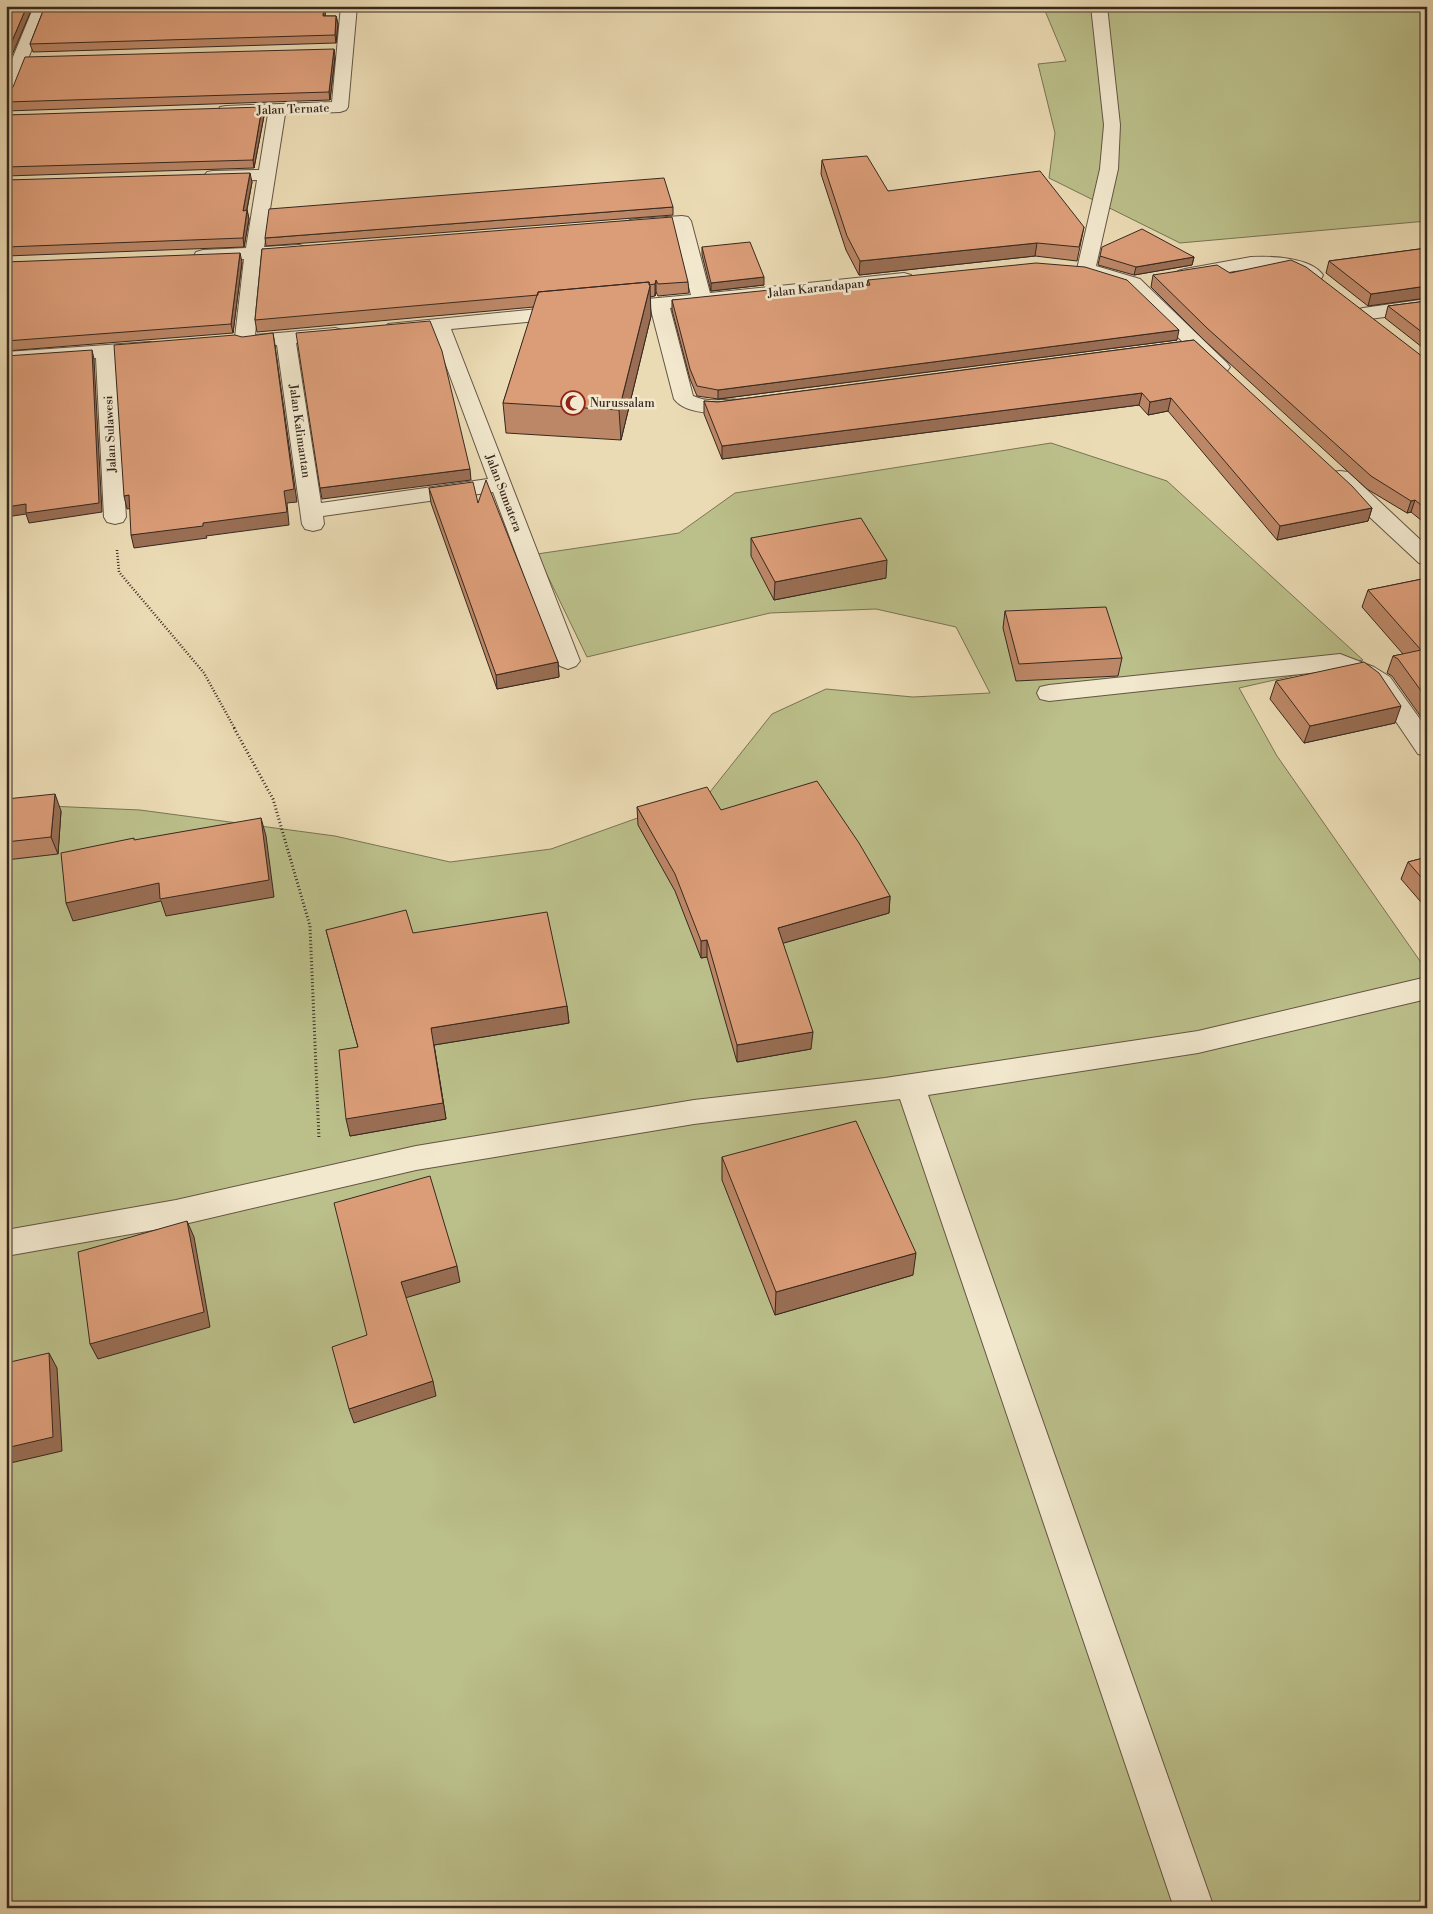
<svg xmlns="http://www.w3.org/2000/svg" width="1433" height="1914" font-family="'Libre Bodoni',serif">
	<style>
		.green { fill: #bbbf8a; stroke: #797454 }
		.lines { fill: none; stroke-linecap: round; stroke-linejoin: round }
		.minor-casing { stroke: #645544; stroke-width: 2 }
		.path-far1 { stroke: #37281f; stroke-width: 2.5; stroke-dasharray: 1 2; stroke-linecap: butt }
		.path { stroke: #37281f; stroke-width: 3; stroke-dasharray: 1 2.5; stroke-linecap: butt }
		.minor { fill: #f2e8ce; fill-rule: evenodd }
		.wall { fill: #bc8767; stroke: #37281f }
		.shaded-wall { fill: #996e54; stroke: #37281f }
		.building { fill: #db9d78; stroke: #37281f }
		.labels { text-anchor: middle; stroke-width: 5; stroke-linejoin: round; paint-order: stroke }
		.far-street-label { font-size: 12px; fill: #37281f; stroke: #f2e8ce }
		.far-poi-label { font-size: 12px; fill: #37281f; stroke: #f2e8ce; text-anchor: start }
	</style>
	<rect width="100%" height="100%" fill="#ebdbb4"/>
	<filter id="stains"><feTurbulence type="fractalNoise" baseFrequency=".004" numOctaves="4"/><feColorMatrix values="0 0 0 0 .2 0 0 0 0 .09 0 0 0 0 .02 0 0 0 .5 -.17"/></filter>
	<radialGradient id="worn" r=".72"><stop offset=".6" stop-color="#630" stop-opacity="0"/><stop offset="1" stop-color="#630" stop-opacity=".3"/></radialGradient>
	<!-- green -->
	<path class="green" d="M1043,6H1427V221L1180,243L1049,178L1055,133L1038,64L1066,61Z
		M1051,443L1167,481L1363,660L1239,688L1277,756L1427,971V1908H6V809L25,805L140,810L335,836L450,862L551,849L710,792L772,714L826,689L913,697L990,693L956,627L876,609L770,613L587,657L537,554L679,533L735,493Z"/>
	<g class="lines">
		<!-- minor casing -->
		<g class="minor-casing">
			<path id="minor" d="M34,6H49L14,94L12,97L6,99V74Z
				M341,6H357L348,107L346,110L340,112L285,114L264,247L299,245L305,247L308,251L305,255L263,258L255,335L335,328L342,330L345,334L342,338L296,343L321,503L488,479L433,330L395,334L388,332L385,328L388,324L569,306L576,308L579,312L576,316L569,318L451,329L580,661L576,666L568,669L560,666L556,661L493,492L323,516L324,524L321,529L313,531L305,529L302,524L277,345L244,348L231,346L228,342L231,338L235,337L244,259L203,262L196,260L194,256L196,252L203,250L246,248L257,180L213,181L207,180L204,176L207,172L213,171L259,170L268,114L226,116L220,115L218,111L220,107L226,106L332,102Z
				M1091,6H1107L1120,125L1118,169L1096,266L1140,279L1227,363L1230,367L1227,371L1220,373L1213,371L1126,287L1079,273L1077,269L1100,169L1104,125Z
				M682,216L688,217L691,221L710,293L904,273L911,275L913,279L911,283L904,285L670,308L693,396C713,405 728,396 747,401L750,405L747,409C728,414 687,417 674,399L651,310L614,314L607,312L604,308L607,304L614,302L691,295L674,227L636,229L630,228L627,224L630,220L636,219Z
				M1251,257C1271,256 1311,257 1323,275L1321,279L1314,281L1293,271L1268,268L1234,271L1185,281L1178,279L1176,275L1178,271L1185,269Z
				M1427,299V311L1363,320L1356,318L1353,314L1356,310L1363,308Z
				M150,342L157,344L160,348L157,352L115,356L126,517L123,522L115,524L107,522L104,517L96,358L6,364V352Z
				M1340,471L1348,472L1427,546V565L1419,563L1332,482L1329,477L1332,472Z
				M1340,654L1374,667L1390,677L1427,729V756L1418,754L1374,689L1358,677L1338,670L1049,701L1040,699L1037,693L1040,687L1049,685Z
				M1427,977V999L1198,1053L928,1095L1214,1908H1174L900,1099L694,1124L416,1170L176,1226L6,1256V1230L176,1200L416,1146L694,1100L885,1078L1198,1031Z"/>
		</g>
		<!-- path-far1 -->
		<path class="path-far1" d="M117,550L119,572L204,673L235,729"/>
		<!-- path -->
		<path class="path" d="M234,728L273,799L310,926L319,1139"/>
		<!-- minor -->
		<use href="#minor" class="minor"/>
	</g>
	<!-- wall -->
	<path class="wall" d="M45,6H326L325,16H336L338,24L336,43L33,52L30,44Z
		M335,57L330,100L6,111V92Z
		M6,115L264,116L254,168L6,176Z
		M822,160L888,191L1084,227L1077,261L1035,256L859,275L846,250L821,174Z
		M6,180L252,182L247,210L249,219L244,247L6,256Z
		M673,207V215L266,246L265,238Z
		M702,247L764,285L711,291L702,255Z
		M1427,248L1368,306L1326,273L1329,261Z
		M262,249L688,282L689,293L658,296L656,292L655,296L650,297L651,316L621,440L506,433L503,403L534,307L257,332L255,320Z
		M1100,256L1194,257L1192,265L1134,275L1098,265Z
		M6,262H242L233,333L6,351Z
		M1230,273L1427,359V525L1411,512L1407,513L1367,489L1204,340L1151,287L1153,275Z
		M868,280L1177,340L718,399L697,396L690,379L672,310V300L772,296L867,285Z
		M1427,301V351L1385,318L1388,306Z
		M1194,340L1372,508L1368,521L1277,540L1168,411L1148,415L1139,405L722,459L704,414V401L718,402Z
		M429,488L478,503L558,662L559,677L497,689L431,503Z
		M751,538L886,578L774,600L751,556Z
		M1427,578V716L1421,717L1392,676L1387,673L1393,656L1403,654L1362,607L1368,590Z
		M1005,611L1122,658L1118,676L1016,681L1003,628Z
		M1276,681L1395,723L1304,743L1270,699Z
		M6,799L61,811L58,854L6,860Z
		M637,807L721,810L890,896L889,913L783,943L811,1049L737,1062L707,957L701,958L675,891L638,825Z
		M1427,857V909L1401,879L1408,862Z
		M326,930L413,933L567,1006L569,1023L434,1045L446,1119L350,1136L358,1047Z
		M722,1157L913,1275L775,1315L722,1180Z"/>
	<!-- shaded-wall -->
	<path class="shaded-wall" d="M27,6H33L6,69V55Z
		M324,6H326L324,25L323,16Z
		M336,16L338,24L336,43L335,35Z
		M334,49L335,57L330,100L329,92Z
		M262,107L264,116L254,168L253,160Z
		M250,173L252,182L245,219L243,211Z
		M247,210L249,219L244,247L243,238Z
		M1037,243L1035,256L859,275L860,261Z
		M240,253L242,262L233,333L231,324Z
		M1194,257L1192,265L1134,275L1136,267Z
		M764,277V285L711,291V283Z
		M656,280V292L655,296V284Z
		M650,286L651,316L621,440L619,410Z
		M1427,286V298L1368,306L1371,294Z
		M1179,330L1177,340L718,399V390Z
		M273,333L275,345L297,502L287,503L289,525L206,536L207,538L134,548L131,535L203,523L284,491Z
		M92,350L94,359L102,512L29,523L26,514L6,517V507Z
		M1142,393L1139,405L722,459V446Z
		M1171,398L1168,411L1148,415L1150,402Z
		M470,469L471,480L322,499L320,488Z
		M129,495L133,508L127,509L124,496Z
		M1415,500L1411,512L1407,513L1411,501Z
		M1372,508L1368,521L1277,540L1280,526Z
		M887,560L886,578L774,600L775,582Z
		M558,662L559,677L497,689L496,675Z
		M1427,701V716L1421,717Z
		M1401,706L1395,723L1304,743L1310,726Z
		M55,794L61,811L58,854L51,837Z
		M261,818L266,836L274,897L166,916L161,901L73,921L66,903Z
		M890,896L889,913L777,945L778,928Z
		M707,940V957L701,958V941Z
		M567,1006L569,1023L434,1045L446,1119L350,1136L346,1119L431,1028Z
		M813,1032L811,1049L737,1062V1045Z
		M187,1221L194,1237L210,1327L98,1359L90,1344Z
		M916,1253L913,1275L775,1315L776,1292Z
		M457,1266L460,1282L405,1298L401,1282Z
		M49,1353L57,1368L62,1451L6,1464V1448Z
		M433,1381L436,1396L354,1423L349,1409Z"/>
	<!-- building -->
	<path class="building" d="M6,6H27L6,55Z
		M45,6H324L323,16H336L335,35L30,44Z
		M334,49L329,92L6,102V92L10,90L13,87L25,57Z
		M262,107L253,160L6,167V115Z
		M867,156L888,191L1040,171L1084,227L1079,247L1037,243L860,261L847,236L822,160Z
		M250,173L243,211L247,210L243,238L6,247V180Z
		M664,178L673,207L265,238L269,209Z
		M672,217L688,282L658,284L656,280L655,284L649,285V282L538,292V295L255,320L262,249Z
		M1142,229L1194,257L1136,267L1100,256L1102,247Z
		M750,242L764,277L711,283L702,247Z
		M1427,248V286L1371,294L1329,261Z
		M240,253L231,324L6,341V262Z
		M1291,260L1306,267L1423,357L1427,359V510L1415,500L1411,501L1371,476L1207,328L1153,275L1217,265L1230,273Z
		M1036,263L1085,267L1127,280L1179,330L718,390L697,386L690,369L672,300L770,290L772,296L870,285L868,280Z
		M649,282L650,286L619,410L503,403L538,292Z
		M1427,301V336L1388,306Z
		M430,321L442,351L470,469L320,488L296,333Z
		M273,333L294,489L284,491L287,512L203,523V526L131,535L129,495L124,496L114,345L235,335L242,337Z
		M1194,340L1352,486L1372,508L1280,526L1171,398L1150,402L1142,393L722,446L704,401L718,402Z
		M92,350L99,503L26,513V504L6,507V356Z
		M486,480L558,662L496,675L429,488L473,482L478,503Z
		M861,518L887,560L775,582L751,538Z
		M1427,578V699L1398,659L1393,656L1421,650L1368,590Z
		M1106,607L1122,658L1019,664L1005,611Z
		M1364,662L1379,673L1401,706L1310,726L1276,681Z
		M817,781L859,843L890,896L778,928L813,1032L737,1045L707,940L701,941L675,874L637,807L707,787L721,810Z
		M55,794L51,837L6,842V799Z
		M261,818L269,880L160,899L159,883L66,903L61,853L134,838V840Z
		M1427,857V884L1408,862Z
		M406,910L413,933L547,912L567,1006L431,1028L443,1103L346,1119L339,1050L358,1047L326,930Z
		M856,1121L916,1253L776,1292L722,1157Z
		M430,1176L457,1266L401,1282L433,1381L349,1409L332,1347L367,1335L334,1203Z
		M187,1221L204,1312L90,1344L78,1252Z
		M49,1353L53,1437L6,1448V1363Z"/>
	<!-- icons -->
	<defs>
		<g id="mosque-ring" transform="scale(1.25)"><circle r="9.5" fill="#f2e8ce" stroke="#8f2418" stroke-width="1.5"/><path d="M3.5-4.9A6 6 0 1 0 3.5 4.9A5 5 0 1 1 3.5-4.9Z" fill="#8f2418"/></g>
	</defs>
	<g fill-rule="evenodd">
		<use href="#mosque-ring" x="573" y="403"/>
	</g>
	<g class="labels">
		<!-- far-street labels -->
		<g class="far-street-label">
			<text transform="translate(293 109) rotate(-2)" y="4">Jalan Ternate</text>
			<text transform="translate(816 288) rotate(-6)" y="4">Jalan Karandapan</text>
			<text transform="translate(300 431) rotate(82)" y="4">Jalan Kalimantan</text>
			<text transform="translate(110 434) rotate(-93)" y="4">Jalan Sulawesi</text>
			<text transform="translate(504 493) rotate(69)" y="4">Jalan Sumatera</text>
		</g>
		<!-- far-poi labels -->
		<g class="far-poi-label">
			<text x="590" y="407">Nurussalam</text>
		</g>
	</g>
	<!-- margin -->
	<rect width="1433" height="1914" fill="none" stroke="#ebdbb4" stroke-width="25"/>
	<rect x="8" y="8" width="1418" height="1899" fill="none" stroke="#37281f" stroke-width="2.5"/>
	<rect x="12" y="12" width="1408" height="1889" fill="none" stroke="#37281f"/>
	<rect width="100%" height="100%" filter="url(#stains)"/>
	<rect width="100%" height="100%" fill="url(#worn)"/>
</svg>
